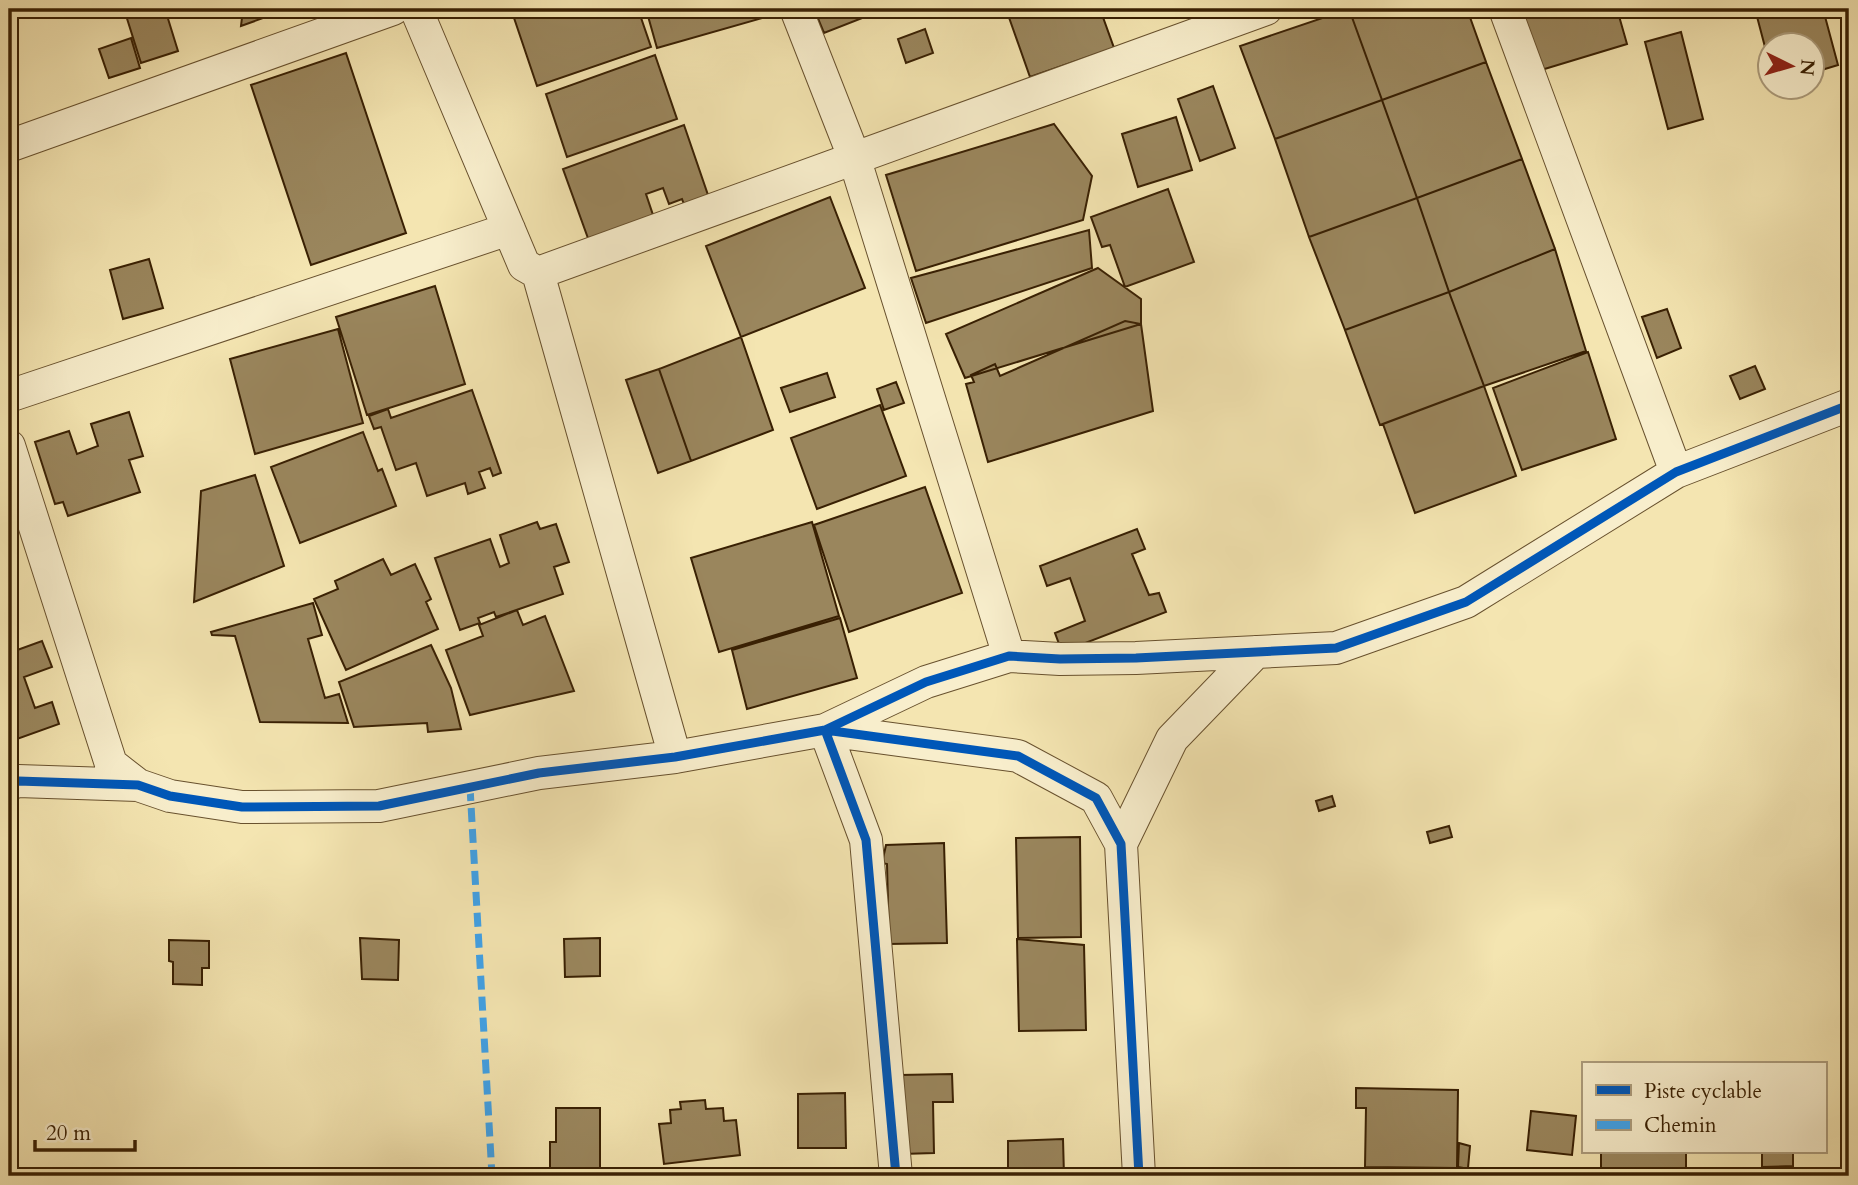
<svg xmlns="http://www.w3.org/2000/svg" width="1858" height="1185" font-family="Cardo,serif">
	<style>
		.building { fill: #9a865d; stroke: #392003; stroke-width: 2 }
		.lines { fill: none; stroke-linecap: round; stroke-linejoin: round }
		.street-casing { stroke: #68512e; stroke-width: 34 }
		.street { stroke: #f8eecc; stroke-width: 32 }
		.quiet { stroke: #3fa2e9; stroke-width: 7; stroke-dasharray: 14 7; stroke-linecap: butt }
		.cycleway-casing { stroke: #f8eecc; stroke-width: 13 }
		.cycleway { stroke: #0057b8; stroke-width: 9 }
	</style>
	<rect width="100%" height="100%" fill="#f4e5b1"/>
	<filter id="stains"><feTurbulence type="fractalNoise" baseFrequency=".00286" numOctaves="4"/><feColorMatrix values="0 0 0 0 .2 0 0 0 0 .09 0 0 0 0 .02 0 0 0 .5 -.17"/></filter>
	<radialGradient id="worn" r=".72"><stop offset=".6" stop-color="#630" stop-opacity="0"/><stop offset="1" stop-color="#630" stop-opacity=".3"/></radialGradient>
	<!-- building -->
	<path class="building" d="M124,9H165L178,51L141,63Z
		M243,9H288L241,26Z
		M511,9H638L651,47L537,86Z
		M646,9H782L783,12L657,48Z
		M814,9H867L870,15L824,33Z
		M1006,9H1100L1114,48L1030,77Z
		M1349,9H1467L1486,62L1382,100Z
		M1349,9L1382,100L1275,139L1240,46Z
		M1520,9H1617L1627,44L1538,71Z
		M1755,9H1823L1838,65L1812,73V46H1770V66Z
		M925,29L933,53L906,63L898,39Z
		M1681,32L1703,119L1668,129L1645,42Z
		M131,38L140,68L109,78L99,49Z
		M346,53L406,233L311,265L251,85Z
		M655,55L677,119L567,157L546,94Z
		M1486,62L1522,159L1417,198L1382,100Z
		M1213,86L1235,148L1200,161L1178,99Z
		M1382,100L1417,198L1309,237L1275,139Z
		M1176,117L1192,170L1138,187L1122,134Z
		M1054,124L1092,176L1083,220L916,271L886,175Z
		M684,125L709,198L685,207L682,199L669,204L663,188L646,194L654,218L589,241L563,169Z
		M1522,159L1555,249L1449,292L1417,198Z
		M1168,189L1194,262L1125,287L1110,245L1102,247L1091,217Z
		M830,197L865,288L741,337L706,246Z
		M1417,198L1449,292L1345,330L1309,237Z
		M1089,230L1092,268L926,323L911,278Z
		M1555,249L1586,351L1484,386L1449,292Z
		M149,259L163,308L123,319L110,270Z
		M1098,268L1141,299V324L965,378L946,334Z
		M435,286L465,384L367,415L336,317Z
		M1449,292L1484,386L1380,425L1345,330Z
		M1667,309L1681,348L1657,358L1642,317Z
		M1125,321L1141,324L1153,411L988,462L966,384L974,382L971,375L995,364L1000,376Z
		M338,329L363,423L255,454L230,359Z
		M741,337L773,430L691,461L659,369Z
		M1588,352L1616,439L1522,470L1493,388Z
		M1755,366L1765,389L1740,399L1730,376Z
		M659,369L691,461L658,473L626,380Z
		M827,373L835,397L790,412L781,388Z
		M896,382L904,403L884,410L877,389Z
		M1484,386L1516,476L1415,513L1383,424Z
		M472,390L501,473L493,476L490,468L479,472L485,488L468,494L465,483L427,496L416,463L396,470L381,427L374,429L369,416L388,409L391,418Z
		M880,405L906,476L817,509L791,438Z
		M129,412L143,456L129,460L140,492L68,516L63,502L55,504L35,442L69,431L77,454L98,446L91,424Z
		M363,432L378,471L382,469L396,506L300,543L271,467Z
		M255,475L284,566L194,602L201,491Z
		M925,487L962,593L849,632L814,525Z
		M537,522L540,529L556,524L569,562L554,567L563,594L496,617L494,612L478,618L480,623L460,630L435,558L490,539L500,567L509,563L500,535Z
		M812,522L839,616L719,652L691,558Z
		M1137,529L1145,549L1132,554L1149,595L1159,593L1166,612L1062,652L1055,633L1085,621L1070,578L1047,586L1040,566Z
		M383,559L391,575L415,564L431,599L426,602L438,629L346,670L314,599L338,589L335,581Z
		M313,603L322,635L308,639L325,698L339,694L348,723L260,722L235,636L212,635L211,632Z
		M517,610L523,625L545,616L574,691L470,715L446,650L483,636L479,625Z
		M840,618L857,678L747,709L732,650Z
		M42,641L52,667L24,677L35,708L52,702L59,724L17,739L9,715V653Z
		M431,645L451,688L461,729L428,732L427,723L354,727L339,682Z
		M1332,796L1335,806L1319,811L1316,801Z
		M1449,826L1452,837L1430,843L1427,832Z
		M1080,837L1081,937L1018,938L1016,838Z
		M944,843L947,943L889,944L887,864L882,863L886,845Z
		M360,938L399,940L398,980L362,979Z
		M600,938V976L565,977L564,939Z
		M1017,939L1084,945L1086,1030L1019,1031Z
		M169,940L209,941V968H202V985L173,984V962L169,961Z
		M952,1074L953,1102H933L934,1153L902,1154L900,1075Z
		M1356,1088L1458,1090L1457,1168L1365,1167L1366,1108H1356Z
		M845,1093L846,1148H798V1094Z
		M705,1100L706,1109L723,1108L724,1121L736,1120L740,1155L664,1164L659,1124L671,1123L670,1110L681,1109L680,1102Z
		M556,1108H600V1169H550V1142H556Z
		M1531,1111L1576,1116L1572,1155L1527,1150Z
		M1063,1139L1064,1176H1008V1141Z
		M1459,1143L1470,1146L1468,1168L1504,1169V1176H1464V1168L1458,1167Z
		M1601,1152H1686V1172H1601Z
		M1762,1152H1793V1166L1762,1167Z
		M1346,1168L1372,1169V1176H1346Z
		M1556,1170H1585V1176H1556Z"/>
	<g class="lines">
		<!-- street casing -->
		<g class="street-casing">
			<path id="street" d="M416,9L524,265L538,273L675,757
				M796,9L854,157L1009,656
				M1505,9L1676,472
				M9,146L393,9
				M538,273L1266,9
				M9,396L509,229
				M9,446L111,764L138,785
				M9,784L18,781L138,785L170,796L242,807L379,806L539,773L675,757L825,730L1018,756L1096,798L1121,844L1139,1176
				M1121,844L1172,739L1256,652
				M896,1176L866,840L825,730L926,682L1009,656L1060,659L1136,658L1336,648L1466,602L1676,472L1849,405"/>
		</g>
		<!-- street -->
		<use href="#street" class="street"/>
		<!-- quiet -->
		<path class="quiet" d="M470,787L492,1176"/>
		<!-- cycleway casing -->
		<g class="cycleway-casing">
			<path id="cycleway" d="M9,784L18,781L138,785L170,796L242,807L379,806L539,773L675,757L825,730L1018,756L1096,798L1121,844L1139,1176
				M896,1176L866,840L825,730L926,682L1009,656L1060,659L1136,658L1336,648L1466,602L1676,472L1849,405"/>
		</g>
		<!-- cycleway -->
		<use href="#cycleway" class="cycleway"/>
	</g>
	<!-- margin -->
	<rect width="1858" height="1185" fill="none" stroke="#f4e5b1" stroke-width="35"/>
	<rect x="10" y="10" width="1837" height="1164" fill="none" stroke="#392003" stroke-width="3.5"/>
	<rect x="18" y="18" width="1823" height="1150" fill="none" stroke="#392003" stroke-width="2"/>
	<!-- legend -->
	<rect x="1582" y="1062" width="245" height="91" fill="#f8eecc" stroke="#ac9c7c" stroke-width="2"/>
	<rect x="1596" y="1085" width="35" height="10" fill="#0057b8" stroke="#ac9c7c" stroke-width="2"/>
	<text x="1644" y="1098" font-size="21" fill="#392003">Piste cyclable</text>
	<rect x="1596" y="1120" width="35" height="10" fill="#3fa2e9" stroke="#ac9c7c" stroke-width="2"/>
	<text x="1644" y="1132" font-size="21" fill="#392003">Chemin</text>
	<!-- north arrow -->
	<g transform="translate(1791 66) rotate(95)"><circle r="33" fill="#f8eecc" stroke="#ac9c7c" stroke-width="2"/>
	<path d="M0-5L12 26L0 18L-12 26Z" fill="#8f2418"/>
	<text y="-10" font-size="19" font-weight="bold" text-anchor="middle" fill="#392003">N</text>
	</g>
	<!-- scale -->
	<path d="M35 1140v10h100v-10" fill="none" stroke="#392003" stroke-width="3.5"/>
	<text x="46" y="1140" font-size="21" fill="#392003" stroke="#f8eecc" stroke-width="5" paint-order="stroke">20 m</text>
	<rect width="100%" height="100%" filter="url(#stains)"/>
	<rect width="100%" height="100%" fill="url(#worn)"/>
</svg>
